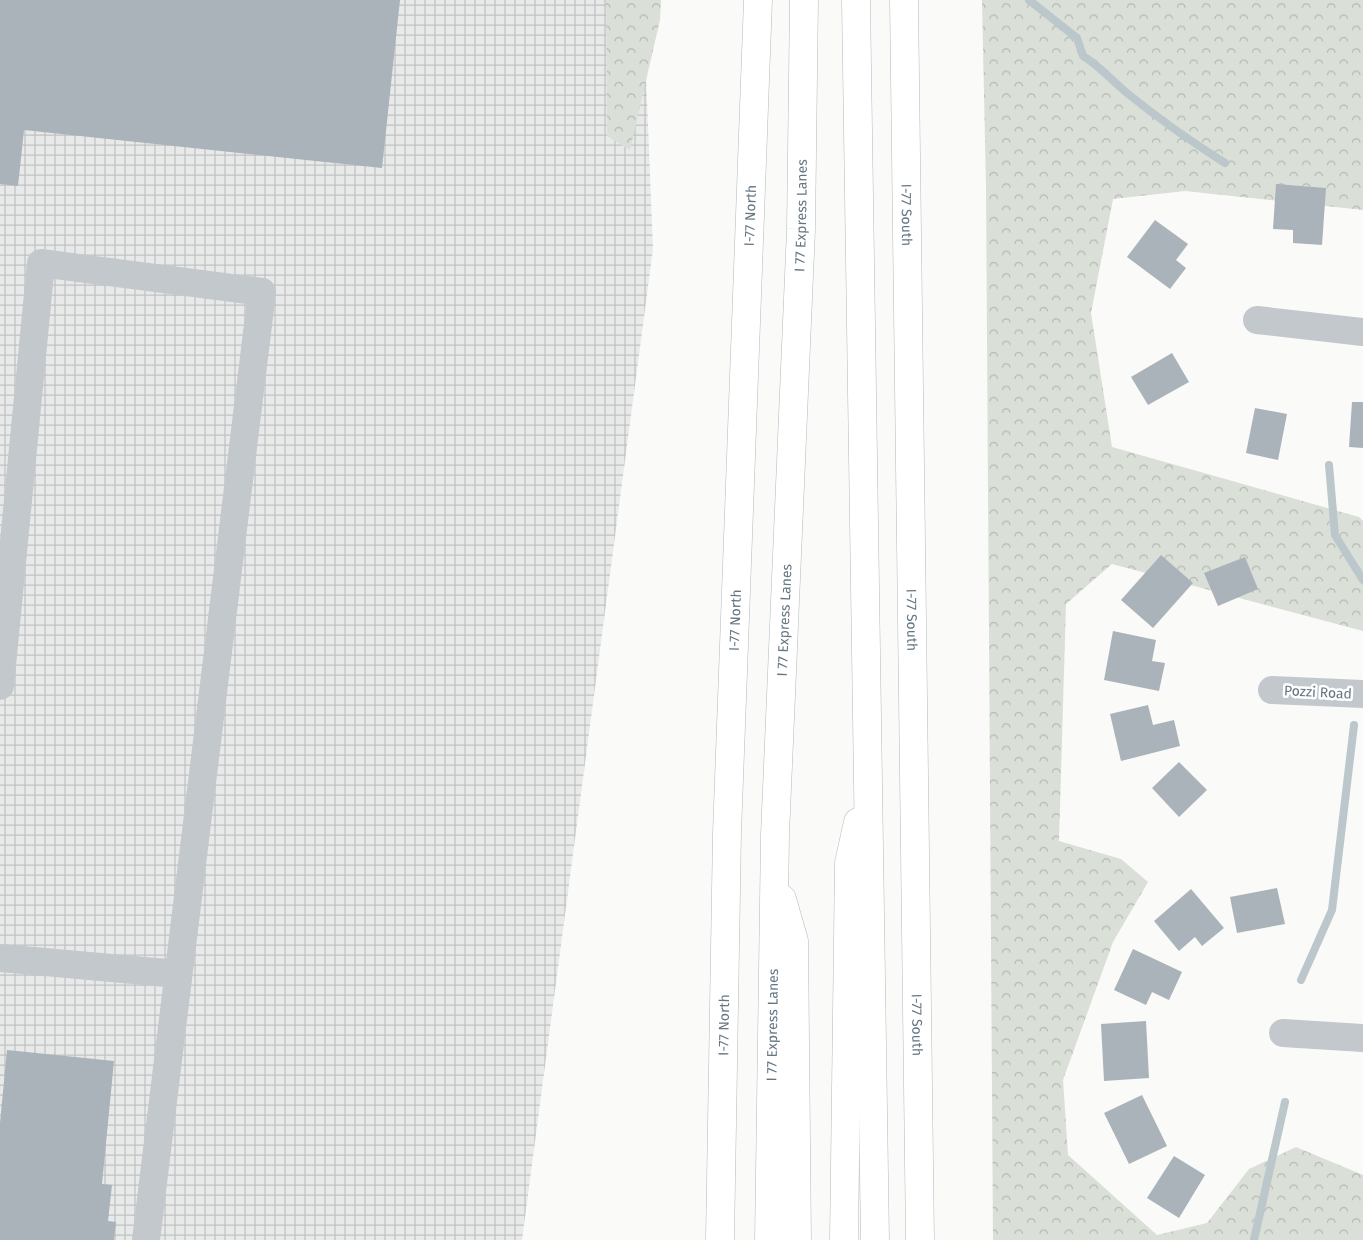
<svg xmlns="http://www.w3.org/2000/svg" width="1363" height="1240" font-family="'Fira Sans',sans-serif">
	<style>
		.industrial { fill: url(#industrial-grid) }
		.forest { fill: url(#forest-crowns) }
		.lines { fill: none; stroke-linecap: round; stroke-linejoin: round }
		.stream { stroke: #bbc7cb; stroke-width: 8 }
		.building { fill: #aab3b9 }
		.highway-casing { stroke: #b4b9bd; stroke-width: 29 }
		.minor { stroke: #c3c8cc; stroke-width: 28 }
		.highway { stroke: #fff; stroke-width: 28 }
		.labels { text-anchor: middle; stroke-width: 5; stroke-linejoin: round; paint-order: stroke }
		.street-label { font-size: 14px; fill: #657683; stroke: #fff }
	</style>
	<defs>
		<pattern id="industrial-grid" width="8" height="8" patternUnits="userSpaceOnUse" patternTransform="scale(1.25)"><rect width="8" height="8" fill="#e8e9e9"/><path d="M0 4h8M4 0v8" fill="none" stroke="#c0c1c2"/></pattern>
		<pattern id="forest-crowns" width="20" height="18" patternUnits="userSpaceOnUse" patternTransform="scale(1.25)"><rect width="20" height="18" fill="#dadfd7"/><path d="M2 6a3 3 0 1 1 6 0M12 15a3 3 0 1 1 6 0" fill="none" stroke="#b4b9b4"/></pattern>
	</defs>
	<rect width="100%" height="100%" fill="#fafaf8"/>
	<!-- industrial -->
	<path class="industrial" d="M0,0H643L653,249L522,1240H0Z"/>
	<!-- forest -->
	<path class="forest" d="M606,0H661L660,20L630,150L607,136Z
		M982,0H1363V210L1185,191L1113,199L1091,313L1112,447L1359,517L1363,521V631L1112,564L1066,604L1059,841L1121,859L1148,882L1113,942L1063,1080L1068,1155L1157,1235L1207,1223L1249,1169L1296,1147L1363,1175V1240H993L986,186Z"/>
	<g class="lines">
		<!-- stream -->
		<path class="stream" d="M1029,0L1077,38L1083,56C1100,66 1112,81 1127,93C1159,119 1190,141 1225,163
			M1329,465L1335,535L1363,580
			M1301,980L1332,910L1354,725
			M1254,1240L1285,1102"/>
	</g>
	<!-- building -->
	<path class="building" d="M0,0H400L382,168L24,130L18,186L0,184Z
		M1276,184L1326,188L1322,245L1293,243V230L1273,229Z
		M1155,220L1188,244L1176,260L1186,268L1170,289L1127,257Z
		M1172,353L1189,382L1148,405L1131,377Z
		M1352,402H1363V448L1349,447Z
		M1255,408L1287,414L1278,460L1246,453Z
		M1161,555L1193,583L1153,628L1121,600Z
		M1245,557L1258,589L1218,606L1204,573Z
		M1113,631L1156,640L1152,661L1165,663L1159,691L1104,680Z
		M1148,705L1153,725L1174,720L1180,746L1121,761L1110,714Z
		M1179,762L1207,790L1179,817L1152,788Z
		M1277,888L1285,924L1237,933L1230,897Z
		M1191,889L1224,928L1202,946L1195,937L1179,951L1154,921Z
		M1133,949L1182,972L1169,1000L1152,992L1146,1005L1114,990Z
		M1146,1021L1149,1078L1104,1081L1101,1024Z
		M7,1050L114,1061L102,1184L112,1185L108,1221L116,1222L114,1240H0V1123Z
		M1142,1095L1167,1146L1129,1164L1104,1113Z
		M1174,1156L1205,1175L1179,1218L1147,1198Z"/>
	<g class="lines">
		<!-- highway casing -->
		<g class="highway-casing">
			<g id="highway">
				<path d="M856,0L875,1240"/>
				<path id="s1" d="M904,0L920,1240"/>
				<path d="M782,899L794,941L797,1240"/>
				<path id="s2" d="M720,1240L727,833L758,0"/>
				<path id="s3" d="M769,1240L775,835L801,229L804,0"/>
				<path d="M844,1240L849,863L858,822"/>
			</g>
		</g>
		<!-- minor -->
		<path class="minor" d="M1257,320L1363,332
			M0,686L41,263L262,292L146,1240
			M1272,690L1363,694
			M0,958L178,974
			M1283,1033L1363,1038"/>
		<!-- highway -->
		<use href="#highway" class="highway"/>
	</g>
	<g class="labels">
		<!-- street labels -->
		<g class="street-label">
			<text dy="5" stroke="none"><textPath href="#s2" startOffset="1025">I-77 North</textPath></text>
			<text dy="5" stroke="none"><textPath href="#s3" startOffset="1025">I 77 Express Lanes</textPath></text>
			<text dy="5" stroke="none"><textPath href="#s1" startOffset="215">I-77 South</textPath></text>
			<text dy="5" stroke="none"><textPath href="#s2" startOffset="620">I-77 North</textPath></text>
			<text dy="5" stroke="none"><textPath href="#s3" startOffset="620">I 77 Express Lanes</textPath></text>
			<text dy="5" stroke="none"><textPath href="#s1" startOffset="620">I-77 South</textPath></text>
			<text transform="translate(1318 692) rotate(3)" y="5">Pozzi Road</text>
			<text dy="5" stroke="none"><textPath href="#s2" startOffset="215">I-77 North</textPath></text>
			<text dy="5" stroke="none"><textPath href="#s3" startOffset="215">I 77 Express Lanes</textPath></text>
			<text dy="5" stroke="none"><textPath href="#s1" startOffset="1025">I-77 South</textPath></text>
		</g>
	</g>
</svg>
